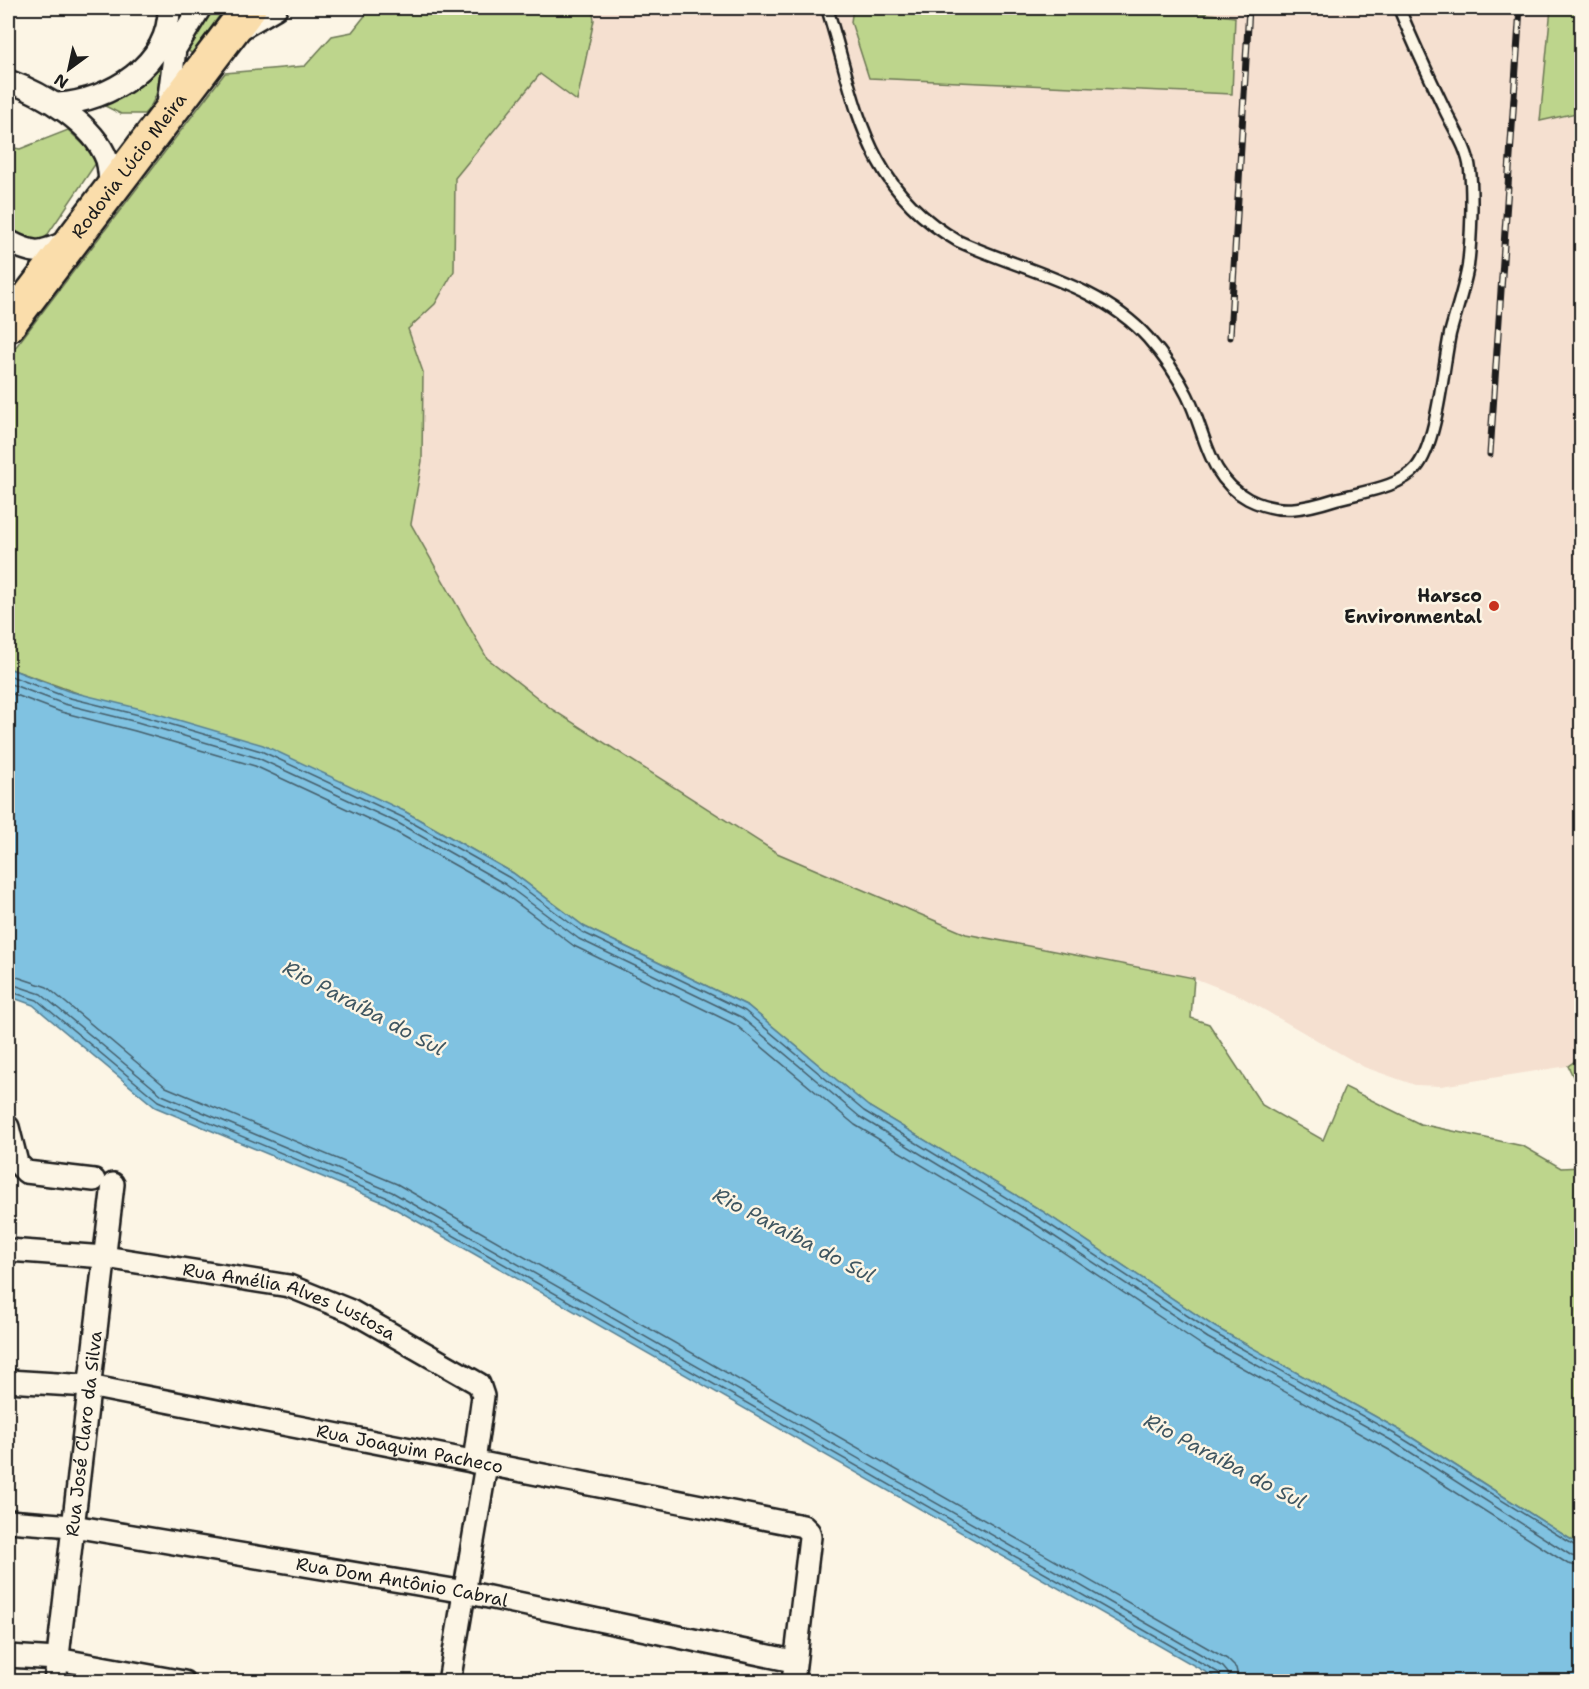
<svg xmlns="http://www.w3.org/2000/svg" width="1589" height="1689" font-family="'Shantell Sans',sans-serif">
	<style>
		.built { fill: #f5e0d0 }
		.green { fill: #bdd58c; stroke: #6c7854; stroke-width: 1.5 }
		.water { fill: #80c2e1; stroke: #588092; stroke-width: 1.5 }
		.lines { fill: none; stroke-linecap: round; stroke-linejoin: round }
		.shore { stroke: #445e6b; stroke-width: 1.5 }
		.lane-casing { stroke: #1c1c1c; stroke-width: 15 }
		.street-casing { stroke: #1c1c1c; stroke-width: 26 }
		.highway-casing { stroke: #1c1c1c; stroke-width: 38 }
		.lane { stroke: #fcf5e5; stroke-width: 10 }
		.street { stroke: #fcf5e5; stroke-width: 21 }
		.highway { stroke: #faddab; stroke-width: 33 }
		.rail-casing { stroke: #1c1c1c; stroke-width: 7 }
		.rail { stroke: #fcf5e5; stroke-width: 4.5; stroke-dasharray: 14; stroke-linecap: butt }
		.poi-dot { fill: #c8321e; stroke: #fcf5e5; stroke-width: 2 }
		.labels { text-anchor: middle; stroke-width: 5; stroke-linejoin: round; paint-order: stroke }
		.street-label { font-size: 18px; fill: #1c1c1c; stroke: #fcf5e5 }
		.poi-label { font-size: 18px; font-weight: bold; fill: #1c1c1c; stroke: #fcf5e5; text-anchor: end }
		.water-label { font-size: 20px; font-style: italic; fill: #3f5661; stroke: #fcf5e5 }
	</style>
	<rect width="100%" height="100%" fill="#fcf5e5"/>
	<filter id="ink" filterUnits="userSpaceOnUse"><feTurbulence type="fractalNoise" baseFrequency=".0167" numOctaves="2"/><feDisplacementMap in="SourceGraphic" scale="12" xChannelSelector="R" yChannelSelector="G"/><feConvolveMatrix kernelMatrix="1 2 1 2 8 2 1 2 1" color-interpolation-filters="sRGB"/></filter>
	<g filter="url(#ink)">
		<!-- built -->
		<path class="built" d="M592,8H853L852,16L1231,94L1235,17L1200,13V8H1551L1540,121L1582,113L1581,1057L1568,1066L1441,1086L1415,1085L1364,1067L1240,996L1194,978L966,934L777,853L553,710L487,658L411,524L422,461L407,329L435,304L454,271L455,178L540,74L577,101L594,20Z"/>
		<!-- green -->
		<path class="green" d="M212,8H225L192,54L186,48L194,28Z
			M371,8H592L594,20L577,101L540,74L455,178L454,271L435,304L408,329L423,372L422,461L411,524L487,658L553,710L777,853L966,934L1194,978L1191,1018L1209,1024L1262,1105L1323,1140L1345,1087L1420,1124L1523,1146L1561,1168L1581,1167V1546L1403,1432L1215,1327L1042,1211L868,1106L748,1006L585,927L513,873L404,811L8,668V357L225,73L305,66L332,36L352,32Z
			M853,8H1200V13L1235,17L1232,94L869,78L851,22Z
			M1551,8H1581V112L1540,121Z
			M158,67L162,70C159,85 156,103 144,114H121L101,104L139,85Z
			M68,130L86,147L96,163L42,243L34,246L8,232V147L20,149Z
			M1581,1057V1093L1568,1066Z"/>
		<!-- water -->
		<path class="water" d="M8,668L68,691L141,709L263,745L404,811L513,873L585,927L748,1006L868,1106L1042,1211L1215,1327L1403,1432L1581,1546V1681H1221L385,1203L155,1107L33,1005L8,996Z"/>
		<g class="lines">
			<!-- shore -->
			<path class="shore" d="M8,675L66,697L139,715L261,751L402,817L510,878L582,932L745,1011L864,1111L1038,1217L1212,1332L1400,1437L1582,1550
				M8,683L64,704L137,722L258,758L398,823L505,884L579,939L741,1017L860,1117L1034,1223L1208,1338L1396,1443L1572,1556L1582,1558
				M8,692L61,712L135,731L255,766L394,831L501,891L574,946L736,1025L855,1125L1030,1230L1203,1346L1391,1451L1568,1564L1582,1567
				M8,974L47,987L166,1087L397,1184L1227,1659L1236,1668L1239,1682
				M8,983L41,994L162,1095L392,1192L1223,1667L1228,1673L1230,1682
				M8,991L37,1000L158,1101L388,1198L1219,1673L1222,1682"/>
			<!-- lane casing -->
			<g class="lane-casing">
				<path id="lane" d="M827,8C857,103 862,186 958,241C1021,270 1101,285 1148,338C1163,355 1177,375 1187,395C1206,433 1207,477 1248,499C1279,515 1305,509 1336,499C1360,492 1399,488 1416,468C1437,444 1443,368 1450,334C1456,311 1464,289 1468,266C1471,241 1473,195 1470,170C1468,149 1454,129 1445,110C1429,76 1413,43 1399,8"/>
			</g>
			<!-- street casing -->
			<g class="street-casing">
				<g id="street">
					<path d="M240,29L276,8"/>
					<path d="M8,81C42,93 94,124 107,160C110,171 110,182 110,193"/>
					<path d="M58,104C110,101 170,64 169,8"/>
					<path d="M167,112L175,49L200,8"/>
					<path d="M8,241C36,256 40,253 69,241"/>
					<path d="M8,1127L17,1163L26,1172L94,1180"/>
					<path id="s1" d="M8,1250L105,1257L289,1286L351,1311L479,1384L483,1396L474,1462"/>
					<path id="s2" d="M8,1381L89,1386L803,1526L809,1532L810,1537L793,1682"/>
					<path id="s3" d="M8,1521L73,1526L465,1592L793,1661"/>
					<path d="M8,1656L57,1659L184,1682"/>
					<path id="s4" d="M55,1682L113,1184"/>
					<path d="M449,1682L486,1465"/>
				</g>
			</g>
			<!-- highway casing -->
			<g class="highway-casing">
				<g id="highway">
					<path id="s5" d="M8,325L249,8"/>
				</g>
			</g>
			<!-- lane -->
			<use href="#lane" class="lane"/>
			<!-- street -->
			<use href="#street" class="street"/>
			<!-- highway -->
			<use href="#highway" class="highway"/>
			<!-- rail casing -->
			<g class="rail-casing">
				<path id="rail" d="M1230,337L1249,8
					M1490,454L1520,8"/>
			</g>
			<!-- rail -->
			<use href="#rail" class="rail"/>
		</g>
	</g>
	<!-- markers -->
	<circle class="poi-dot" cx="1494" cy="606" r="6"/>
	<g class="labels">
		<!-- street labels -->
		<g class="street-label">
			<text dy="6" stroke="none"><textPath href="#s5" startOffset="200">Rodovia Lúcio Meira</textPath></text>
			<text dy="6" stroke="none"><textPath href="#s1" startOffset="288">Rua Amélia Alves Lustosa</textPath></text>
			<text dy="6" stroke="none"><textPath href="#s4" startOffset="250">Rua José Claro da Silva</textPath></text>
			<text dy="6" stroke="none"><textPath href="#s2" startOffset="408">Rua Joaquim Pacheco</textPath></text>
			<text dy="6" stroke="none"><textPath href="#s3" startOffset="399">Rua Dom Antônio Cabral</textPath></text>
		</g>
		<!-- poi labels -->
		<g class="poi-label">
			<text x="1482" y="602">Harsco<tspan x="1482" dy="21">Environmental</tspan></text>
		</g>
		<!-- water labels -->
		<g class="water-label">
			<text transform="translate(364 1008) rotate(28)" y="7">Rio Paraíba do Sul</text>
			<text transform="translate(794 1235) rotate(28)" y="7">Rio Paraíba do Sul</text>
			<text transform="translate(1225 1461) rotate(28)" y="7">Rio Paraíba do Sul</text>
		</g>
	</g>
	<!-- margin -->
	<rect width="1589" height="1689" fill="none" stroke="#fcf5e5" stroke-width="30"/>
	<rect x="15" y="15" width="1559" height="1659" fill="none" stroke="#1c1c1c" stroke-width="2" filter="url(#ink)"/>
	<!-- north arrow -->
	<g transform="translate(69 69) rotate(213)" stroke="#fcf5e5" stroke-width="4.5" paint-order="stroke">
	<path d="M0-4.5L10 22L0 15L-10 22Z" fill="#1c1c1c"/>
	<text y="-9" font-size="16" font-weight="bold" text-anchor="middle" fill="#1c1c1c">N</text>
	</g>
</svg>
